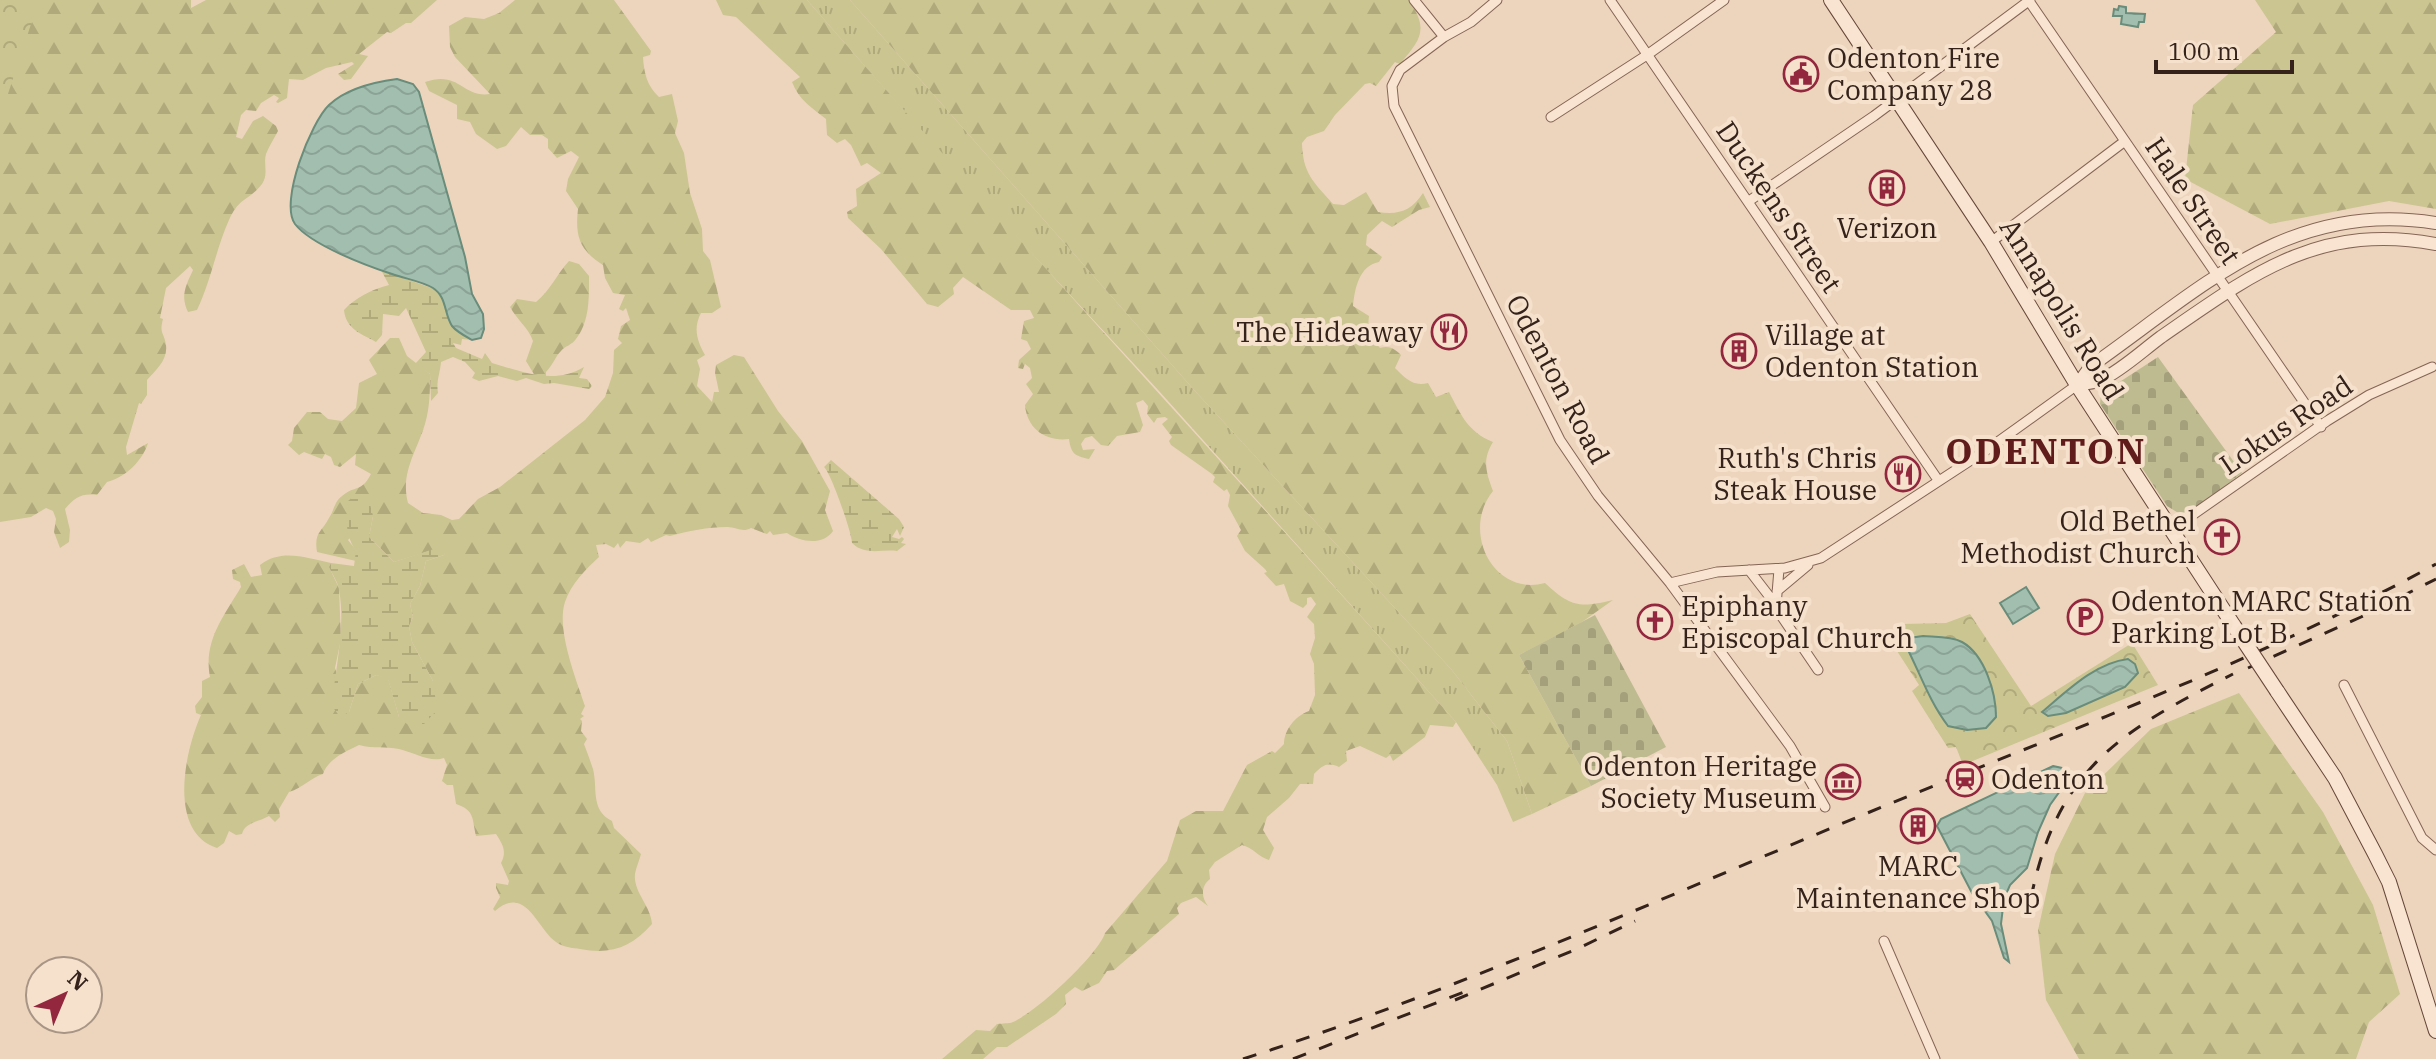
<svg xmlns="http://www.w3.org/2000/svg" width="2436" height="1059" font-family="'IBM Plex Serif',serif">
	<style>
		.grass { fill: url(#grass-tufts) }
		.forest { fill: url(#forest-firs) }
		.wetland { fill: url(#wetland-marsh) }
		.cemetery { fill: url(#cemetery-stones) }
		.park { fill: url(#park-crowns) }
		.water { fill: url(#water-waves); stroke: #698c7b; stroke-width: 2 }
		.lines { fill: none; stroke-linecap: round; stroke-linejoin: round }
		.minor-casing { stroke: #856556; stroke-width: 11 }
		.tertiary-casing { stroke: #856556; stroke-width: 14 }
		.secondary-casing { stroke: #66473a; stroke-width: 16 }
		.minor { stroke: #f8e4d0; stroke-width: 9 }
		.tertiary { stroke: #f8e4d0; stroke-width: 12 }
		.secondary { stroke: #f8e4d0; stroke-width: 14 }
		.rail { stroke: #34221b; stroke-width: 3; stroke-dasharray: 14 14; stroke-linecap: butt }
		.secondary-bridge-casing { stroke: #66473a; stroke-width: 16; stroke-linecap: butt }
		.secondary-bridge { stroke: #f8e4d0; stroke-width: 14 }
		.labels { text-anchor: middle; stroke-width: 8; stroke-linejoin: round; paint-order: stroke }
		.poi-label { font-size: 28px; fill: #34221b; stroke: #f5e1cc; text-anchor: start }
		.street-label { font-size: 28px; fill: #34221b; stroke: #f5e1cc }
		.district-label { font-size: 36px; font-weight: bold; letter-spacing: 2px; fill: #601b1b; stroke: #f5e1cc }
	</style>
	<defs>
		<pattern id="grass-tufts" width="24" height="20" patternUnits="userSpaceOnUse" patternTransform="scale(2)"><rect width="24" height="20" fill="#cbc591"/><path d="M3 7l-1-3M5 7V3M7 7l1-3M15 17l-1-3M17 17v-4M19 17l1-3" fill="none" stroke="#afa97c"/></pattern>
		<pattern id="forest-firs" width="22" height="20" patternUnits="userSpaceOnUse" patternTransform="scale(2)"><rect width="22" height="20" fill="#cbc591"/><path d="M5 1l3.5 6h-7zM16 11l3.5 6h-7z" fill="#afa97c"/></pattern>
		<pattern id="wetland-marsh" width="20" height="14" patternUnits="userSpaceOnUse" patternTransform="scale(2)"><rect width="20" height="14" fill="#cbc591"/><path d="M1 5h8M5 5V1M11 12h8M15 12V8" fill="none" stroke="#afa97c"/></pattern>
		<pattern id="cemetery-stones" width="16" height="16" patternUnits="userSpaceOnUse" patternTransform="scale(2)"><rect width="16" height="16" fill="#bfbb91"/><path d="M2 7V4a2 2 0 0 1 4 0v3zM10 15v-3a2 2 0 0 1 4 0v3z" fill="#a5a07c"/></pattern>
		<pattern id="park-crowns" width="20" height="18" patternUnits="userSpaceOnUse" patternTransform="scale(2)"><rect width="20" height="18" fill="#cbc591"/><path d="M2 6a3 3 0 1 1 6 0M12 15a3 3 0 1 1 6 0" fill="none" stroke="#afa97c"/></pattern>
		<pattern id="water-waves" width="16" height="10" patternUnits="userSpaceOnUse" patternTransform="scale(2)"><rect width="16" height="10" fill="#a1beaf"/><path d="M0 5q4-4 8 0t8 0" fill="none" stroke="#8ba396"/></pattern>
	</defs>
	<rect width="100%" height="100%" fill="#edd5bd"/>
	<!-- grass -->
	<path class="grass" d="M807,0H850L1195,391L1451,669L1507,741L1532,814L1513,822L1497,785L1456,722L1159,391L975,192Z"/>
	<!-- forest -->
	<path class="forest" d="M28,0H191V8L206,0H437L411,23H406L391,33L387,32L359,54L368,56L351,79L344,80L338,74L354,64L352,62L326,68L303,80L289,79L287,98L278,103L276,102L279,98L274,95L261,103L256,111L246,110L241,115L236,137L242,139L253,121L263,116L276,126L278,131C274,139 269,146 266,154C263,164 269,174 262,184C250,200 239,197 229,220C216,249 211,281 197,310L188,312C180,296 186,285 193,270L190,266L166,288L160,318L163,319C159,334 164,332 166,345C168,360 156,370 147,380V395L141,404L139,403L126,447L127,455L148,443C143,460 125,478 107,482L97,495C82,493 75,497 65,509L70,530L69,542L60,548L54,532L56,519L53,511L46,508L31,517L0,522V90Z
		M515,0H614L651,51L650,55L643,57C644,73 647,86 659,97L672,94L678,121L675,133L684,153L690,193L702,229L703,251L710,260L721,307L712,313H701C693,328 697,341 705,355L697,360L700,369L697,386L712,402L714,392H719L715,373L716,365L734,355L744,357L778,411L802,441L830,491L825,510L833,531C823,546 800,542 787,533L773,535L770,531L767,534L751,528C742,533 737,527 727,527C708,527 688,531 670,536L666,535L651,542L648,538L640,543L626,541L620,548L618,543L614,548L606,544L596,545L599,557C586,569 571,584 565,602C556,629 576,679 585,706L581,714L584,716L580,719L582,721L581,731L587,739L584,744C587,752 590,760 593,769C598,788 590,810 612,821L614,828L641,854C639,861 636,868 635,874C633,892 651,906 652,924C632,947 611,955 580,949C573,948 562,947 556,942C537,929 526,884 495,911L493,909L500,897L496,888V883L508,885L509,881L501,863C507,851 503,845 496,834L476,836C472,819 475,810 456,804L453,785H447L442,781L447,765L444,758C430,763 413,752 399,749C385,746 374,749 359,745C345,752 328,759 323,774C310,778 303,788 289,792L279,809L280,817L275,822L269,816C259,822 245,822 242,834L236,835L229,831L224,843L217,848C167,832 185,750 201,715L196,713L195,706L202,697V681L210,677C203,641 224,616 241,587L240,582L233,579L232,570L244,564L251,577L262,575L260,565C282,548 306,558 331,563L329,567L339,588L341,639L335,668L349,712L358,684L376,675L388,678L399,717L433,681L412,642L409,626L413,617L410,604L420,586L426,561L444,555L446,546L394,562L369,537L373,516L348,540L356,550V561L317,552C314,532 321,533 329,518C334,511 334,502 342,496C355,485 361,493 371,474L355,465L356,454L340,467L334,465L331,457L325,454L322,459L304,452L299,455L288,445L292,441L294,428L307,412H320L328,419L342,421L356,408L359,383L377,374L369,360L390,338H399L407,356L430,374C430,391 430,407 425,424C417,451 400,473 408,503L423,513L441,515L452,520L459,519L478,499L500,487L585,420L605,397L613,373L614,350L622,343L618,339L621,326L630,320L626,308L623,311L619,309L625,295L613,293L605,278L603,265C579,250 575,236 578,209L566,191L568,179L579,157L571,151L557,158L548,148V139L542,135H530L521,127L506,146L497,149L476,134L470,122L457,119V105L429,91L425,82C460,70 462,98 490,94L455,57L450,47L449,26L465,17L484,19L499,13Z
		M716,0H807C1020,244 1240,481 1456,722L1453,727L1430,725L1425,737L1393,761L1390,755L1386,758L1360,746L1346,751L1347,761L1339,767C1327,762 1323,765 1314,774L1313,784H1300L1289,798L1267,817L1263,830L1274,848L1269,860C1258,857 1254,848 1242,845L1215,862L1209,870L1210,879C1201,886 1201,897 1208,906L1196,897L1181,903L1177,908L1179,914L1114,970L1107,971L1099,983L1082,991L1075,987L1065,995L1066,1004L1056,1014L1007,1047H997L983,1059H942L976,1030L990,1031L997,1024C998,1024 1009,1023 1010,1023C1033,1016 1098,955 1105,933L1167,861L1180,820L1196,811H1223L1247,765L1272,751L1275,753L1284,744C1284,730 1295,716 1309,711L1315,695L1314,664L1310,654L1315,638L1314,624L1307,617L1316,604L1311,597L1307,598V604L1303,608L1290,601L1284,584L1276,586L1264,573L1267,572L1265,569L1245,551L1237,536L1241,530L1228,506L1230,495L1227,489L1224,491L1213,482L1215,477L1212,474L1171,445L1169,441L1172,437L1162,424L1168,419L1165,417L1157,418L1154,423L1147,414L1148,406L1143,400L1136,403L1143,425L1140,432L1117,436L1108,446L1101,445L1092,436L1085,438L1081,444L1083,450L1095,449L1089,459C1074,456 1071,453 1069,439C1046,442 1027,429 1025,405L1033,394L1026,384L1032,378L1030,368L1025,364L1023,369L1018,368L1019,360L1031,349L1027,341L1021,339L1024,321L1034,318L1030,310H1011L963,277L953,288L954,294L938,307L927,304L881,249L848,218L847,212L857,206L856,189L881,173L867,163L861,166L851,145L845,139L837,143L827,135L826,119C811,107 799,100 792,82L800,77L736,17L723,15Z
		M850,0H1409C1429,30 1421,39 1400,64L1395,62L1376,86L1370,83L1365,84L1335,115L1324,131L1307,137L1302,143C1303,174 1313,181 1333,204L1344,205L1366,192L1378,212C1399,215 1411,211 1423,193L1430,207L1419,210L1392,227L1382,221L1367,235L1366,245L1382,257L1379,262C1359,266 1355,288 1353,306L1369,316C1367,331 1370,337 1380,348C1389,345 1395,349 1401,355L1395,368C1405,378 1413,387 1428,383L1436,397L1449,392C1461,415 1468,432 1493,442C1482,460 1486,472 1493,491C1461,530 1492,597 1545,583C1571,607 1579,608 1613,600L1582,622L1519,655L1591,786L1532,814L1507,741L1451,669L1195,391Z
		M2255,0H2436V209L2389,201L2270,224L2185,179L2193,105L2276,32Z
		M569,261L579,264L589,276C589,297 590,321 576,339C572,345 565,346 561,351C555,357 553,365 546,372V376H535L526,361L533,341C528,327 517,320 510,307L517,299L536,302C550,291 557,274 569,261Z
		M2239,693L2323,812L2373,905L2400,994L2369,1022L2356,1059H2079L2046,1000L2038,930L2055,854L2085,793L2151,729Z"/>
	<!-- wetland -->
	<path class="wetland" d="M381,270L437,290C448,309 452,329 472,340L462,339L461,345L453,343L456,348L482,359L485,353L492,363C523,372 554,385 584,367L579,378L587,379L592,386L589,389L554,383L544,384L526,378L517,381L498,376L479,381L472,378L475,373L465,362L453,357L441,362C440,374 436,381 438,393L431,401L430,374L415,364L426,352L406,308L399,316L383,314L382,335L376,342C360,333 346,329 344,310C356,297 373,289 389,285Z
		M831,460L899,519L904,527L900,536L897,529L892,537L899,539L902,537L904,539L901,543L906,544L897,551C882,549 865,556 852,543C852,533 831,473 824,467Z
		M354,496L369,500L373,516L369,537L394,562L446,545L447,549L444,555L426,561L420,586L410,604L413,617L409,626L412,642L433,681L437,710L424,724H407L399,717L388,679L376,675L358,684L349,712L340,717L332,706C335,668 346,628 339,590C338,582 332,574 329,567L331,563L354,566L356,551C345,535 346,520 348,501Z"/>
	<!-- cemetery -->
	<path class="cemetery" d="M2158,357L2242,473L2193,510L2180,514L2167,506L2100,404L2101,394Z
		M1595,615L1666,747L1591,786L1519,655Z"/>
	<!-- park -->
	<path class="park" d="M0,0H39L2,112L0,111Z
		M1970,614L2031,706L2132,643L2158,685L1963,765L1956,747L1948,748L1912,691L1919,685L1886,634L1902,624L1946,623Z"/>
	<!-- water -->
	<path class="water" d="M2119,6L2126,7V13L2145,14L2144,22H2139L2138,27L2121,24L2122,16H2113L2114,9L2118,10Z
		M397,79L413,84L419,92L465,257L472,294L483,314L484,329L481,338L472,340C465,336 457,332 452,326C444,314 447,297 433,288C421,281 406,279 392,274C367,266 311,245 295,224C279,202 311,122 329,105C347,88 374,82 397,79Z
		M2026,587L2039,608L2013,624L2000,603Z
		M1923,636C1935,637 1951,636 1962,642C1985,655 1996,693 1996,717L1986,728L1967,730L1948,726C1929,701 1920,673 1906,646L1909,638Z
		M2128,659L2135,664L2138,673L2125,687L2066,713L2048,716L2042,712C2067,691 2095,663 2128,659Z
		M2053,766L2062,768L2067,773L2065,784L2050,805L2038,832L2027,868L2010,885L2004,899L2001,924L2009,962L2004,958L1992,921L1972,893L1937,826L1941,819Z"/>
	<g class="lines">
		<!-- minor casing -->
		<g class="minor-casing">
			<path id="minor" d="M1414,0L1444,37
				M1497,0L1471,22L1444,37L1400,70L1392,86L1394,106L1560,440L1598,496L1670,583L1790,746L1825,807
				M1610,0L1938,480
				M2029,1L2321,427
				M1551,117L1647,55L1724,0
				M1749,201L1874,116L2030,0
				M1991,242L2125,141
				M2171,530L2327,421L2369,395L2432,367
				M1779,569L1776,606L1778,611L1818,670
				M1749,570L1776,605
				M1670,583L1717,572L1785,568L1821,558L1988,449L2077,385
				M1777,591L1808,565
				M2344,685L2422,838L2436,850
				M1884,941L1935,1059"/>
		</g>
		<!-- tertiary casing -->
		<g class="tertiary-casing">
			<path id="tertiary" d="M2077,385L2091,366C2202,288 2290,199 2436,223
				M2077,385C2085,383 2094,383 2101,380C2122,370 2142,351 2161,337C2252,274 2319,222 2436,244"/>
		</g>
		<!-- secondary casing -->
		<g class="secondary-casing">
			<path id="secondary" d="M1831,0L1991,242L2077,385L2234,626
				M2277,691L2335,778L2375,854L2389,882L2436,1031"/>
		</g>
		<!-- minor -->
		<use href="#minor" class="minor"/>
		<!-- tertiary -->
		<use href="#tertiary" class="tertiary"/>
		<!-- secondary -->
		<use href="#secondary" class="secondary"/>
		<!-- rail -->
		<path class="rail" d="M2248,668L2361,617L2436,579
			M2031,898C2057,768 2122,730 2233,674
			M1455,1000L1579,948L1635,921
			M1243,1059C1455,991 1660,899 1865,814C2056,735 2255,663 2436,564
			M1293,1059L1464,992"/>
		<!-- secondary-bridge casing -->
		<g class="secondary-bridge-casing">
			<path id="secondary-bridge" d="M2234,626L2277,691"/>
		</g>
		<!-- secondary-bridge -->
		<use href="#secondary-bridge" class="secondary-bridge"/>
	</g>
	<!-- icons -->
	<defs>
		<g id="civic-ring" transform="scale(1.8)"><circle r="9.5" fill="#f5e1cc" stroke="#93273e" stroke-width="1.5"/><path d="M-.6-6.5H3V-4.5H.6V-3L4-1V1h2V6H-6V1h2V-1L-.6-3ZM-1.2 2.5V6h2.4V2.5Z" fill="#93273e"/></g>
		<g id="building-ring" transform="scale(1.8)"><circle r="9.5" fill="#f5e1cc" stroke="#93273e" stroke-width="1.5"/><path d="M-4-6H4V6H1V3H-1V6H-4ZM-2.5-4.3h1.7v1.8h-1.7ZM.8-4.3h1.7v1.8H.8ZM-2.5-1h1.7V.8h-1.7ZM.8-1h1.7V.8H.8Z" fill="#93273e"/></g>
		<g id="restaurant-ring" transform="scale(1.8)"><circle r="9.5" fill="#f5e1cc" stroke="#93273e" stroke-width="1.5"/><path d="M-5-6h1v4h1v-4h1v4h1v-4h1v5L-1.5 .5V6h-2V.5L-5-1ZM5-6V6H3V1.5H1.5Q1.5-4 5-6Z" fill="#93273e"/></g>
		<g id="church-ring" transform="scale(1.8)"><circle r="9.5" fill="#f5e1cc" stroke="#93273e" stroke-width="1.5"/><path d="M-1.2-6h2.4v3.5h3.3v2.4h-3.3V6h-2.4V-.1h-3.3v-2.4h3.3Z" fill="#93273e"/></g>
		<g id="parking-ring" transform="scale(1.8)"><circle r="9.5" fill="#f5e1cc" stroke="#93273e" stroke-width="1.5"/><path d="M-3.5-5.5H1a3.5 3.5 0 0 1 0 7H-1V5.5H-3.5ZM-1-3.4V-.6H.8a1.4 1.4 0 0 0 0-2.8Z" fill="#93273e"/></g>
		<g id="station-ring" transform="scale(1.8)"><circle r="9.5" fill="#f5e1cc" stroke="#93273e" stroke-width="1.5"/><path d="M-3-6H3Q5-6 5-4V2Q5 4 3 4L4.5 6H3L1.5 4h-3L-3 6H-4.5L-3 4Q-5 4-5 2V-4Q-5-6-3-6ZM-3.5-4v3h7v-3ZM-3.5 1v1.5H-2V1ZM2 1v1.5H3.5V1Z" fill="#93273e"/></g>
		<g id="museum-ring" transform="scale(1.8)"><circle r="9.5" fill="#f5e1cc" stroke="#93273e" stroke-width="1.5"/><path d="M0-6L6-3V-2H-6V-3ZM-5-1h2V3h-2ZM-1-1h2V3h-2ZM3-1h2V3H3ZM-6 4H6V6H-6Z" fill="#93273e"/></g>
	</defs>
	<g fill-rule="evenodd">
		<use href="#civic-ring" x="1801" y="74"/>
		<use href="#building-ring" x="1887" y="188"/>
		<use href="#restaurant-ring" x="1449" y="332"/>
		<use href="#building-ring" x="1739" y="351"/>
		<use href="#restaurant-ring" x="1903" y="474"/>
		<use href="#church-ring" x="2222" y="537"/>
		<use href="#parking-ring" x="2085" y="617"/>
		<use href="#church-ring" x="1655" y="622"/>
		<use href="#station-ring" x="1965" y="779"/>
		<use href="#museum-ring" x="1843" y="782"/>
		<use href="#building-ring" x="1918" y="826"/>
	</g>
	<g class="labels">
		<!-- poi labels -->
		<g class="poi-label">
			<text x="1827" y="68">Odenton Fire<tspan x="1827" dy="32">Company 28</tspan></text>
			<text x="1887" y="238" text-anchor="middle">Verizon</text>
			<text x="1423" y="342" text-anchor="end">The Hideaway</text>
			<text x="1765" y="345">Village at<tspan x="1765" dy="32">Odenton Station</tspan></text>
			<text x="1877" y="468" text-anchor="end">Ruth's Chris<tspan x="1877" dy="32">Steak House</tspan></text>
			<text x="2196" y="531" text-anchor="end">Old Bethel<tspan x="2196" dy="32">Methodist Church</tspan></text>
			<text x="2111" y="611">Odenton MARC Station<tspan x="2111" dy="32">Parking Lot B</tspan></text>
			<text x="1681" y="616">Epiphany<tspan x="1681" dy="32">Episcopal Church</tspan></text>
			<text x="1817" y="776" text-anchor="end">Odenton Heritage<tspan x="1817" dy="32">Society Museum</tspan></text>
			<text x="1991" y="789">Odenton</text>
			<text x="1918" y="876" text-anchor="middle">MARC<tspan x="1918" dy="32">Maintenance Shop</tspan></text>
		</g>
		<!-- street labels -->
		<g class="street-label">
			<text transform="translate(2193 201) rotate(56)" y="10">Hale Street</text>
			<text transform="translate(1779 207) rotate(56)" y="10">Duckens Street</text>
			<text transform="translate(2062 309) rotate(58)" y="10">Annapolis Road</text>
			<text transform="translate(1558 379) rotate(62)" y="10">Odenton Road</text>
			<text transform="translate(2286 425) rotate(-34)" y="10">Lokus Road</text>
		</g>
		<!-- district labels -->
		<g class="district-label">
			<text x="2046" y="464">ODENTON</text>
		</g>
	</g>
	<!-- north arrow -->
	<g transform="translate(64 995) rotate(44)"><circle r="38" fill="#f5e1cc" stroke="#a89585" stroke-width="2"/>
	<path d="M0-6L14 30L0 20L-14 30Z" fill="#93273e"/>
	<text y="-12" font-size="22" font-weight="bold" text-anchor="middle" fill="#34221b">N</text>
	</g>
	<!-- scale -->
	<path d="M2156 60v12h136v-12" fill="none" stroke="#34221b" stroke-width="4"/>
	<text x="2168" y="60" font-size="24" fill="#34221b" stroke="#f5e1cc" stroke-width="6" paint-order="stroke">100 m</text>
</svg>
